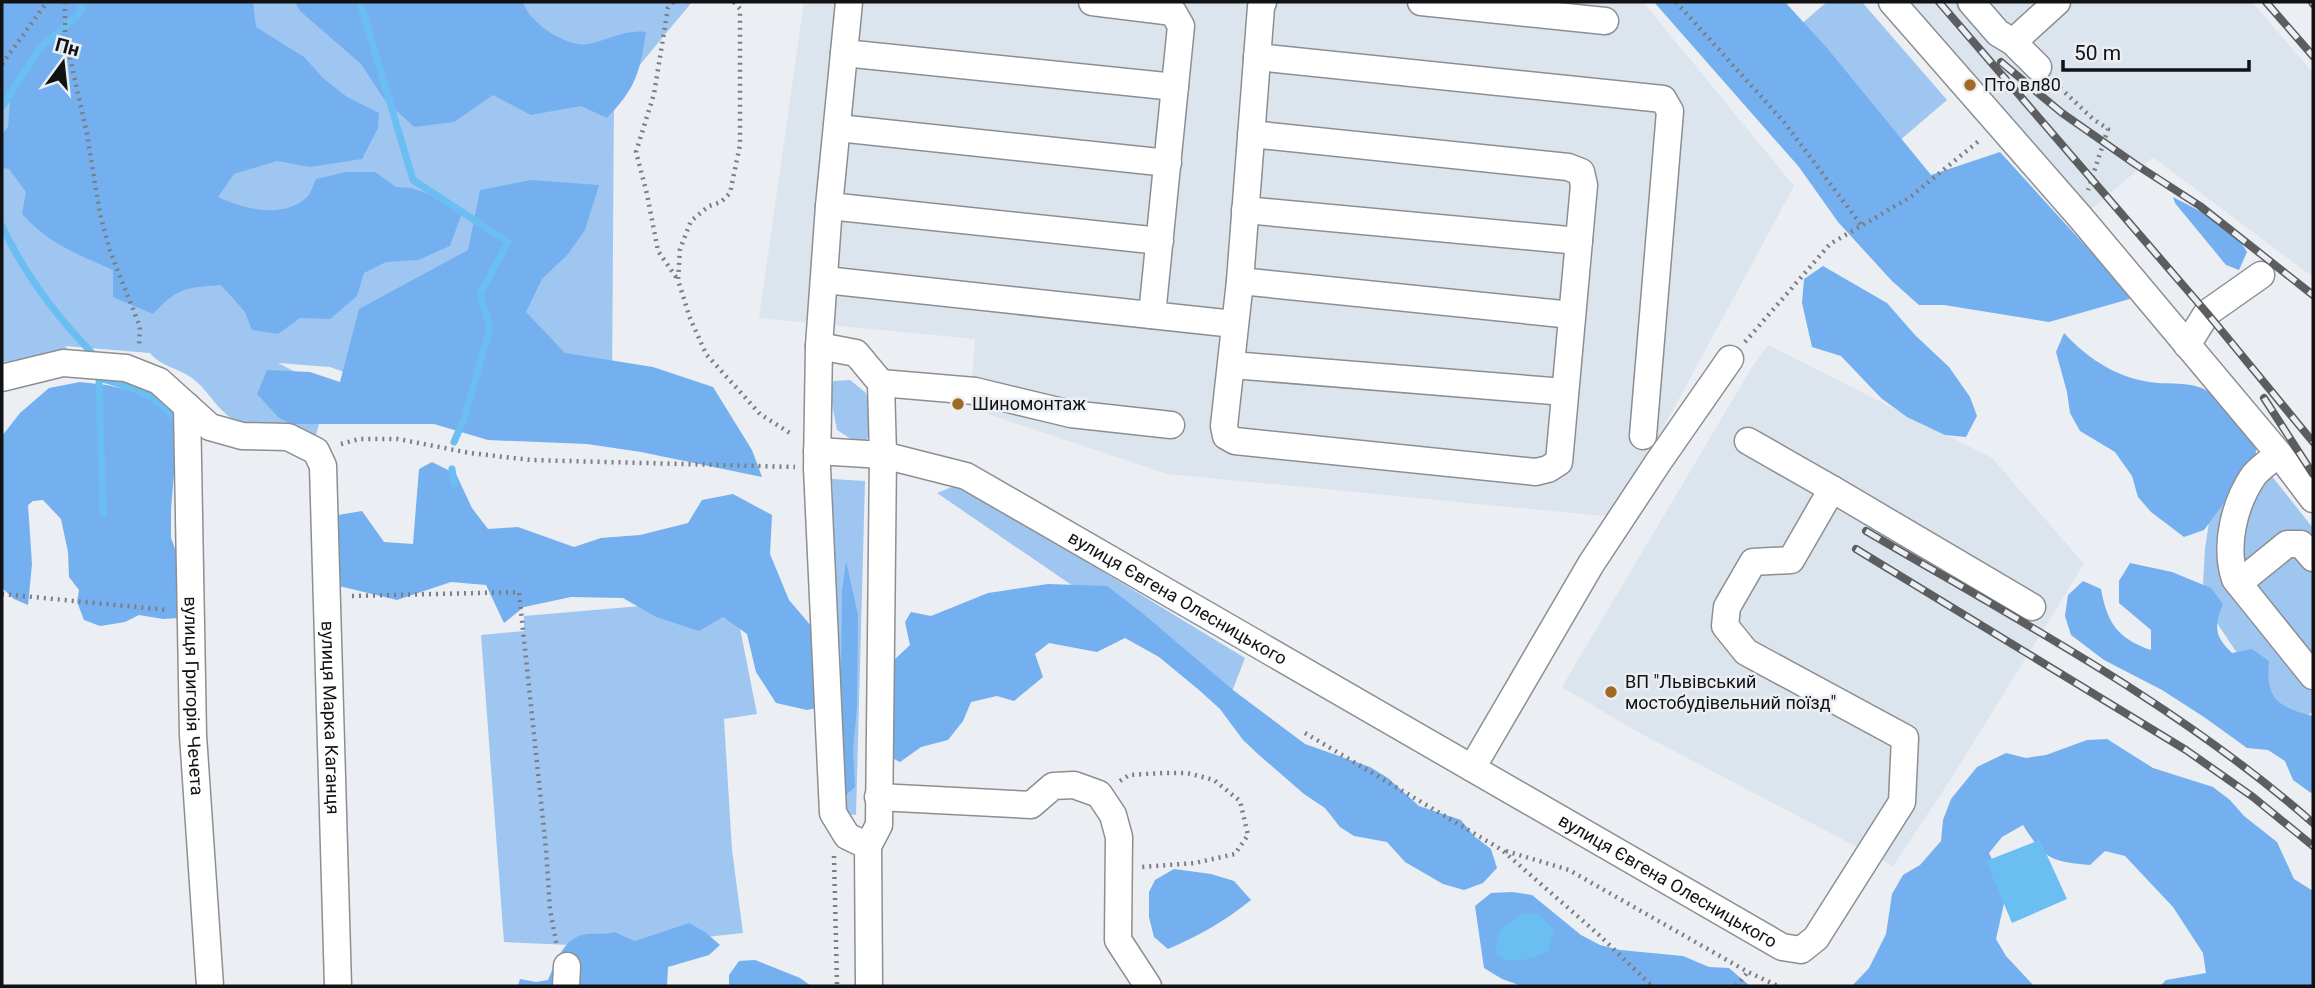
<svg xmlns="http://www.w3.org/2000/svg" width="2315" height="988" font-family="Roboto,sans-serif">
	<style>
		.built { fill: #dce4ee }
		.green { fill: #9fc6f0 }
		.forest { fill: #74b0ef }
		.water { fill: #6abef2 }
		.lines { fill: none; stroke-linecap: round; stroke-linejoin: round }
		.stream { stroke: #6abef2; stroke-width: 7 }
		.minor-casing { stroke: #8c8f92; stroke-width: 29 }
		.path { stroke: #7b7d80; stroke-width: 4.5; stroke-dasharray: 2 5; stroke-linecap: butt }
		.minor { stroke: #fff; stroke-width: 26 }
		.rail-casing { stroke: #5b5d5f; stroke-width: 8 }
		.rail { stroke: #ebeef2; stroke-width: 5; stroke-dasharray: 16; stroke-linecap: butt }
		.poi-dot { fill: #a06a24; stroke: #ebeef2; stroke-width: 2.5 }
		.labels { text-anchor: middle; stroke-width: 5; stroke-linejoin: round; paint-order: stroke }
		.poi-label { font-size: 18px; fill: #111213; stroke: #ebeef2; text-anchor: start }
		.street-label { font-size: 18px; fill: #111213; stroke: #ebeef2 }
	</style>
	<rect width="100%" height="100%" fill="#ebeef2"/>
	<!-- built -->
	<path class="built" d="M804,2H1643L1794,186L1615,517L1168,474L970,408L975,339L759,318Z
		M1892,2H2252L2313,73V277L2153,157L2081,218Z
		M1768,345L1992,458L2084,564L1952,777L1893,866L1636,731L1562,687L1751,369Z"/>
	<!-- green -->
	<path class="green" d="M2,2H692L614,96L612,391L378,384L330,367L278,363L300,374L320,420L316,435C291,432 245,432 226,414C213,403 206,388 192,378C178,368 160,366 150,353L65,346L74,357L2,362Z
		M1827,2H1862L1947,100L1892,147L1793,31Z
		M850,380L866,393L874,428L862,446L837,430L829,389L834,381Z
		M2251,450L2313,528V711L2292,729L2265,695L2211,614L2203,583L2205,549L2210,515Z
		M832,479L865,481L856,815L841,814Z
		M952,487L963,488L982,498L1245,658L1231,694L937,493Z
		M734,598L757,714L724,719L732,850L743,933L614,947L504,942L481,635L524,631V616Z"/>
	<!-- forest -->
	<path class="forest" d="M2,2H253L256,27L304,57L323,78L347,97L379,113L378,128L362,159L310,167L277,161L234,174L218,197C244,209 282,219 306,198C311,194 313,185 316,179L346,172H375L396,187L411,188L447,200L462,213L450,246L418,260L386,262L364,273L357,296L330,319L300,318L278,334L252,330L245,312L221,285C185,288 178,287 153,314L113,297V270C77,254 49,244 22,214L26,192L9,169L2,168V134L8,127L10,103L2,98Z
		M295,2H523C528,22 567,48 588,44C609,40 625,29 646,32C640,72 636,88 607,118L581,106L531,115L493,95L454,122L414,127L384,99L361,64L300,11Z
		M1654,2H1785L1827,48L1931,175L2000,152L2133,298L2049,322L1944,305H1919L1892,281L1838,222L1799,167Z
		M532,180L599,185L585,230L568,254L542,279L526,312L565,353L653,367L713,387L752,450L762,477L641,452L587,444L488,440L434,424H292L279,418L257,394L267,370L310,372L340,382L359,309L468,250L480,190Z
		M2173,197L2232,228L2247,252L2239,270L2226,265L2175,203Z
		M1823,266L1887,303L1915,335L1949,367L1970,397L1977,416L1966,437L1945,435L1907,417L1881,398L1841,356L1812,347L1802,303L1804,279Z
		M2064,333C2089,360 2120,380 2158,383C2176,384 2195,382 2211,393C2228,405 2242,425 2257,440L2255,461L2204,530L2184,537L2151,512L2138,497L2132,476L2115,452L2080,431L2070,413L2067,392L2056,352Z
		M80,382L107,385L137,392L163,404L175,422L176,450L171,509V538L185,575L179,618L163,619L139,615L125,622L100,626L84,620L77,602L79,590L69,577L68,552L61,519L43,500L33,501L28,505L32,564L28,605L14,599L2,588V436L20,413L49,388Z
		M432,462L456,474L472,508L488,529L518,527L574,547L601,538L640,535L688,523L702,500L733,494L772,515L770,554L789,600L812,627L825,706L807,710L776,703L756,672L747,634L723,617L699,631L656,617L623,598L571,597L524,607L504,623L486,585L451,582L397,600L339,586L338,515L362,511L384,542L413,544L419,469Z
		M846,561L858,615L857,706L853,751L855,787L846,795L840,751L842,591Z
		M2130,563L2172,572L2211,588L2223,604C2214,626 2214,636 2232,653L2252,649L2269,661C2265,699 2278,707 2313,716V790L2311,793L2293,780L2285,761L2268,750L2247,748L2204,717L2162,690L2104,660L2071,635L2065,616L2068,595L2083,581L2101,589C2107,623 2118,639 2151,650V630L2119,603V581Z
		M1048,584L1107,586L1141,612L1233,690L1305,744L1370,767L1388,778L1419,806L1461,820L1474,836L1491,849L1497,868L1483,883L1464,890L1443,884L1405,862L1387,842L1354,836L1340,827L1325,808L1304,794L1259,755L1243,740L1220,709L1199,690L1159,657L1125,638L1097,652L1049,643L1035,654L1043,677L1014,701L997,696L971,702L963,721L948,740L921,747L900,762L882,753L884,684L894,660L910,645L905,622L911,612L931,616L988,593Z
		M2107,739L2153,768L2213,787L2230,800L2244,816L2277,842L2294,879L2313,891V986H2160L2166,980L2206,973L2203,953L2173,907L2125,856L2105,851L2090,865C2049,861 2045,859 2023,825L2002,837L1989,853L2007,890L1996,939L2006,956L2034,986H1852L1869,968L1886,934L1892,894L1903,875L1920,865L1941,841L1943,820L1951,799L1977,767L2006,753L2026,758L2046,755L2087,740Z
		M1174,869L1211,874L1234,881L1251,900C1225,921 1199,936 1168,949L1154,937L1149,917V892L1155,880Z
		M1512,892L1532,895L1581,935L1600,945L1620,950L1683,956L1709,967L1729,968L1750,986H1522L1502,979L1484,968L1475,906L1491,893Z
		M689,923L705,932L720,945L709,955L668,967L667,986H518L520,979L536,982L548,980C556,962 564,936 587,934C597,933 604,935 614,932L635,941Z
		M755,960L800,978L811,986H729V975L739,961Z"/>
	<!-- water -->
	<path class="water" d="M2040,840L2067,899L2012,923L1986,861Z
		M1522,914H1538L1554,930L1548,952C1532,958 1510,967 1495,954L1500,930Z"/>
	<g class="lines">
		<!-- stream -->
		<path class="stream" d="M360,2L413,180L508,242L480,294L490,328L464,419L454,442
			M2,107L41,47L77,16L85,2
			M2,226C25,275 56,316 93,354L95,359
			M98,374L99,378C129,386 165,396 178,426
			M99,378L103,514
			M452,469L454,484"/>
		<!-- minor casing -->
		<g class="minor-casing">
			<g id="minor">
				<path d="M1092,2L1173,12L1181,26L1152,315"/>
				<path d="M1421,2L1605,21"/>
				<path d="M1892,2L2081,218L2279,454L2313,499"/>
				<path d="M1971,2L1998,33L2013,42L2038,67"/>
				<path d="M2013,42L2057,2"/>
				<path d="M844,53L1175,87"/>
				<path d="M1257,57L1663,99L1670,111L1643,436"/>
				<path d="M838,128L1168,163"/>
				<path d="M1251,134L1568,167L1581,172L1584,185L1559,462L1548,469L1536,472L1235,441L1226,436L1224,426L1240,281L1261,7L1263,2"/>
				<path d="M829,206L1160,241"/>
				<path d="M1245,210L1579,241"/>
				<path d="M825,280L1234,324"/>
				<path d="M1240,281L1572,315"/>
				<path d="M2187,345L2207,313L2261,275"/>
				<path d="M819,346L829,206L849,2"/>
				<path d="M1232,365L1565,392"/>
				<path id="s1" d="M2,378L63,363L126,368L159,381L210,427L242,436L288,437L316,451L323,466L338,986"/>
				<path d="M881,383L975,391L1071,414L1171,425"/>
				<path id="s2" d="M187,406L193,735L210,986"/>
				<path id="s3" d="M817,451L883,455L966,476L1782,947L1801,950L1816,938L1902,802L1905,738L1746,652L1725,626L1727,607L1753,562L1791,560L1832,489L1748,441"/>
				<path d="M2279,454C2271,460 2261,467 2254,475C2234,504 2224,546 2235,579L2313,676"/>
				<path d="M1832,489L2032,607"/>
				<path d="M2239,583L2287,544H2301L2313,558"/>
				<path d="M1472,768L1591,564L1659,461L1730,359"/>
				<path d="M878,797L1031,805L1053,786L1074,785L1099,794L1113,815L1119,837L1118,940L1148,986"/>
				<path d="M868,846L847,836L833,813L817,468L819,346L856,353L881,383L883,455L879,825L868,846L869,986"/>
				<path d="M566,986L567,966"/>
			</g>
		</g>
		<!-- path -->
		<path class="path" d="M65,2V35L87,134L100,214L110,251L140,327L139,346
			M673,2L668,8L654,94L636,152L647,194L658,251L678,280
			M734,2L740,9V145L730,193L721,202L709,206L691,221L680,249L678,280L690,318L706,354L760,414L793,435
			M1676,2L1784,122L1861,225
			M2,64L47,2
			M2055,83L2093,119L2108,129L2088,190
			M1745,342L1830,244L1909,198L1980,140
			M341,444L359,439H398L470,453L531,460L795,467
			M2,594L168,610
			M352,596L519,592L546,849L550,910L557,946
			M1305,733L1502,850L1599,935L1652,986
			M1120,781L1129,775L1163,773H1187L1214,780L1240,801L1248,835L1235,854L1195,863L1142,867
			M1506,851L1569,870L1748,972L1778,986
			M834,856L837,986
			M1736,986L1748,972"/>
		<!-- minor -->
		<use href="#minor" class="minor"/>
		<!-- rail casing -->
		<g class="rail-casing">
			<path id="rail" d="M1939,2L2207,313L2313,442
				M2266,2L2313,56
				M2312,2L2313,4
				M2001,62L2062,113L2135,164L2200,206L2313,295
				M2264,398L2313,474
				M1866,531C2019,621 2179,705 2313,823
				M1856,549L2186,750L2253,797L2313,846"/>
		</g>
		<!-- rail -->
		<use href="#rail" class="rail"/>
	</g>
	<!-- markers -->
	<g class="poi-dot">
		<circle cx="1970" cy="85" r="7"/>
		<circle cx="958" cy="404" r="7"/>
		<circle cx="1611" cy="692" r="7"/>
	</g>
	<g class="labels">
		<!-- poi labels -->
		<g class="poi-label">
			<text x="1984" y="91">Пто вл80</text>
			<text x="972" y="410">Шиномонтаж</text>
			<text x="1625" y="688">ВП "Львівський<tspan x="1625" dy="21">мостобудівельний поїзд"</tspan></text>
		</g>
		<!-- street labels -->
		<g class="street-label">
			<text dy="6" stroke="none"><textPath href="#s3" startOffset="396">вулиця Євгена Олесницького</textPath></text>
			<text dy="6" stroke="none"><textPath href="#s2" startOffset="290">вулиця Григорія Чечета</textPath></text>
			<text dy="6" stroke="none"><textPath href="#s1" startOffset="609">вулиця Марка Каганця</textPath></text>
			<text dy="6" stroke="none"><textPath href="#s3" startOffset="962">вулиця Євгена Олесницького</textPath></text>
		</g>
	</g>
	<!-- border -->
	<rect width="2315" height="988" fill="none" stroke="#111213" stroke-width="7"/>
	<!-- north arrow -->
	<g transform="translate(63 63) rotate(15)" stroke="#ebeef2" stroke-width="5" paint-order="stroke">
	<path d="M0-5L12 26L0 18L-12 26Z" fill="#111213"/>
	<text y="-10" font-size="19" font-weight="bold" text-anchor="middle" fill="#111213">Пн</text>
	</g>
	<!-- scale -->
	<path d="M2063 60v10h186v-10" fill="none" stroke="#111213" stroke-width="3.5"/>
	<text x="2074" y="60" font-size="21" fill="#111213" stroke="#ebeef2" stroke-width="5" paint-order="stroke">50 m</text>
</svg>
